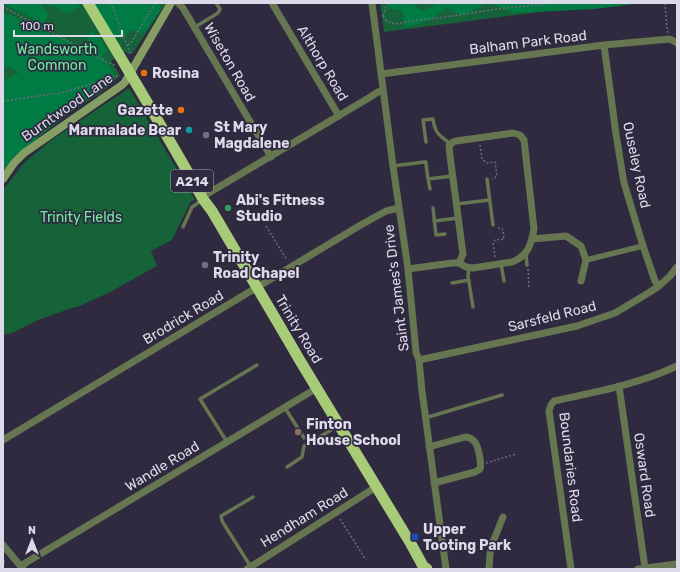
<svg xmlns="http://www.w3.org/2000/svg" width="680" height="572" font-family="Rubik,sans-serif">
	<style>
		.green { fill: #166239 }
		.forest { fill: #007b44 }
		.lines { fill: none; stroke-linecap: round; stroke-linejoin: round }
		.path { stroke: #6f6b7d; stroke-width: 1.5; stroke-dasharray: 2 2; stroke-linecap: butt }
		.service { stroke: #667651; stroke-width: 3.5 }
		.pedestrian { stroke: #667651; stroke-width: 5.5 }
		.minor { stroke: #667651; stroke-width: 7 }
		.secondary { stroke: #849e63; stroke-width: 8 }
		.trunk { stroke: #a7cb76; stroke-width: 11 }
		.food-dot { fill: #e8710a; stroke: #2f2a3f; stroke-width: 1.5 }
		.culture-dot { fill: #0f9aa8; stroke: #2f2a3f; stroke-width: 1.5 }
		.worship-dot { fill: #6b7280; stroke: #2f2a3f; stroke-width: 1.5 }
		.leisure-dot { fill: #2e9e5b; stroke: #2f2a3f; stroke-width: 1.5 }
		.education-dot { fill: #8d6e63; stroke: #2f2a3f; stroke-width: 1.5 }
		.transit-dot { fill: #1a4fb4; stroke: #2f2a3f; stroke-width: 1.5 }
		.labels { text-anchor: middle; stroke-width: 3.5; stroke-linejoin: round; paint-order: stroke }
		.shield { fill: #2f2a3f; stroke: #a8a5b5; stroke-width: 1 }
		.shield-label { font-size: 13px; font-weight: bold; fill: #dcdae8 }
		.street-label { font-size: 14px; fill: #dcdae8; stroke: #2f2a3f }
		.park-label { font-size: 14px; fill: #6eeda0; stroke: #2f2a3f }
		.poi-label { font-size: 14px; font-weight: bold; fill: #dcdae8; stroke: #2f2a3f; text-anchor: start }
	</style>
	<rect width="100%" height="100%" fill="#2f2a3f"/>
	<!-- green -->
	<path class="green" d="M3,3H166L133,53L129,54L125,52L111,61L120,75L113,83L99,94L49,126L14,155L3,169Z
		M380,3H608L384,32Z
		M129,88L195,200L191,201L172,240L151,251L157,266L110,292L80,306L69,309L38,320L12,333L3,335V190L24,163L50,141Z"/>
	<!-- forest -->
	<path class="forest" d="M3,3H77L80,7L67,13L54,6L41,4L49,15L44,24Z
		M93,3H159L161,9L145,32L140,33L132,30L126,35L113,39Z
		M385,3H412L422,11L439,3H488L461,16L447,8L431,20L404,28L403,11L389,8Z
		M490,3H642L594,9L514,13Z
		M3,14L11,15L49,34L82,46L92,30L100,38L107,51L103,56L115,76L15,156L3,171V81L20,72L3,65Z"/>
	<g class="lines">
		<!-- path -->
		<path class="path" d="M111,3L130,53L129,54
			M665,3L667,29L668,33
			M3,7L113,65L115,64
			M383,16L387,21L395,24L411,21L445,17L497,9L555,3
			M383,16L387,3
			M128,45L131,43L155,3
			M3,101L60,93L103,81L117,76H120
			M480,145L482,159L487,163L495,162L497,176L494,178L492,179
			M266,226L287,260
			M495,257L493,243L495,240L504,239L503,230L501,228H498
			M528,269L529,289
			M486,463L516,454
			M340,519L366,560"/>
		<!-- service -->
		<path class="service" d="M195,27L218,13L220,9L216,3
			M426,142L423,120L433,119C435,134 440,136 451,144
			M393,166L424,162H426V164L428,179L452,176
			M428,179L430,189
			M487,179L493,225
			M456,204L490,200
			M433,208L436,235L445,234
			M434,221L458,218
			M183,227L192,207L201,201
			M526,253L527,265
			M501,264L504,281
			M469,268L468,276L473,307
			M452,283L469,280
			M285,408L304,438
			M425,418L502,395
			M227,442L200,399L257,365
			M287,467L302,457L304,446L338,426
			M3,561V562
			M251,567L222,521L221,516L253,497"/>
		<!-- pedestrian -->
		<path class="pedestrian" d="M586,260L643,246"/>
		<!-- minor -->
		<path class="minor" d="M178,3L183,8L271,157
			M272,3L339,116
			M372,3L393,166L408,269L416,352L419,360L422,391L446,569
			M604,45L616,134L624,183L643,246L655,281L659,286
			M381,74L604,45L670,39L677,43
			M513,133L520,135L524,140L534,229C531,245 528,256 512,262L473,268L466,267L459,263L463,254L450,156L449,146L453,142L456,141Z
			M202,197L367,99L378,92L383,91
			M532,239L566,236L581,246L586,260L581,281
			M408,269L452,263H459
			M419,360L577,326L615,313L650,292L659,286L670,276L677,267
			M619,386L645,568
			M3,440L359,226L386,211L399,208
			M429,447L465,437C468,437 471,438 474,441C478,445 482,463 480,469L475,472L434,483
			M3,545L23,569
			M21,566L27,562L317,388
			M247,569L376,487
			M489,569L490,554L493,542L503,517
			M571,569L549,411L551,405L554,401C595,392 639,384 677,366
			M638,569L677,564"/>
		<!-- secondary -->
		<path class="secondary" d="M3,179L14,163L24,153L122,85L125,82L171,3"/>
		<!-- trunk -->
		<path class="trunk" d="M88,3C127,68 166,133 203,199L212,211L288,340L299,359L411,544L423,566L427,569"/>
	</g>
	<!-- markers -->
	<g class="food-dot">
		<circle cx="144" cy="73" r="4"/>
		<circle cx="181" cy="110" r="4"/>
	</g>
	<circle class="culture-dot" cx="189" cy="130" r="4"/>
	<g class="worship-dot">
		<circle cx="206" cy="135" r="4"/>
		<circle cx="205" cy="265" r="4"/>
	</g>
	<circle class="leisure-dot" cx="228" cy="208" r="4"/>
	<circle class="education-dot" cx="298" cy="432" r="4"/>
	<rect class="transit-dot" x="411" y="533" width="8" height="8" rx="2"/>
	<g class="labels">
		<!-- shield labels -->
		<rect class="shield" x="171" y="170" width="42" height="22" rx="3"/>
		<g class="shield-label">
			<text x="192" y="186">A214</text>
		</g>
		<!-- street labels -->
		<g class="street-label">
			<text transform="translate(528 42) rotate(-7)" y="5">Balham Park Road</text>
			<text transform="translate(230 62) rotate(60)" y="5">Wiseton Road</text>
			<text transform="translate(323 63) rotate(59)" y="5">Althorp Road</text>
			<text transform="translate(67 107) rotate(-35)" y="5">Burntwood Lane</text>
			<text transform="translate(637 165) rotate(78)" y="5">Ouseley Road</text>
			<text transform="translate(396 288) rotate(-97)" y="5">Saint James's Drive</text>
			<text transform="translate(552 316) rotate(-14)" y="5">Sarsfeld Road</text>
			<text transform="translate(183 317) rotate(-31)" y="5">Brodrick Road</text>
			<text transform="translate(299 329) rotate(59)" y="5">Trinity Road</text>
			<text transform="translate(162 466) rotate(-31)" y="5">Wandle Road</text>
			<text transform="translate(571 467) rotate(83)" y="5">Boundaries Road</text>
			<text transform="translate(645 475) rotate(82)" y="5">Osward Road</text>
			<text transform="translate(304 517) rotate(-32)" y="5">Hendham Road</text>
		</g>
		<!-- park labels -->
		<g class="park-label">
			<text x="57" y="54">Wandsworth<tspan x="57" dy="16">Common</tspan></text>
			<text x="81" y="222">Trinity Fields</text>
		</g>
		<!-- poi labels -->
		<g class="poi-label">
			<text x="152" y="78">Rosina</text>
			<text x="173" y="115" text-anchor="end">Gazette</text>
			<text x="214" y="132">St Mary<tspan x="214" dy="16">Magdalene</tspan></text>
			<text x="181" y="135" text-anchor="end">Marmalade Bear</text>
			<text x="236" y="205">Abi's Fitness<tspan x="236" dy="16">Studio</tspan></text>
			<text x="213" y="262">Trinity<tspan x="213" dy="16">Road Chapel</tspan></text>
			<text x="306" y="429">Finton<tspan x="306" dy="16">House School</tspan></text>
			<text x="423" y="534">Upper<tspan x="423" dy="16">Tooting Park</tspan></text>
		</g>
	</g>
	<!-- border -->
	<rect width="680" height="572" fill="none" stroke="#dcdae8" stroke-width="8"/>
	<!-- north arrow -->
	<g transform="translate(32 540)" stroke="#2f2a3f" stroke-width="3" paint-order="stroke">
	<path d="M0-3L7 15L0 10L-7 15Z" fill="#dcdae8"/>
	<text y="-6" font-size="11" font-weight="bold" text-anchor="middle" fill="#dcdae8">N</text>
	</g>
	<!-- scale -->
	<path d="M14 30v6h108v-6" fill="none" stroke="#dcdae8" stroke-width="2"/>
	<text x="20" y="30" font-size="12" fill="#dcdae8" stroke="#2f2a3f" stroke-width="3" paint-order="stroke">100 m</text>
</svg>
